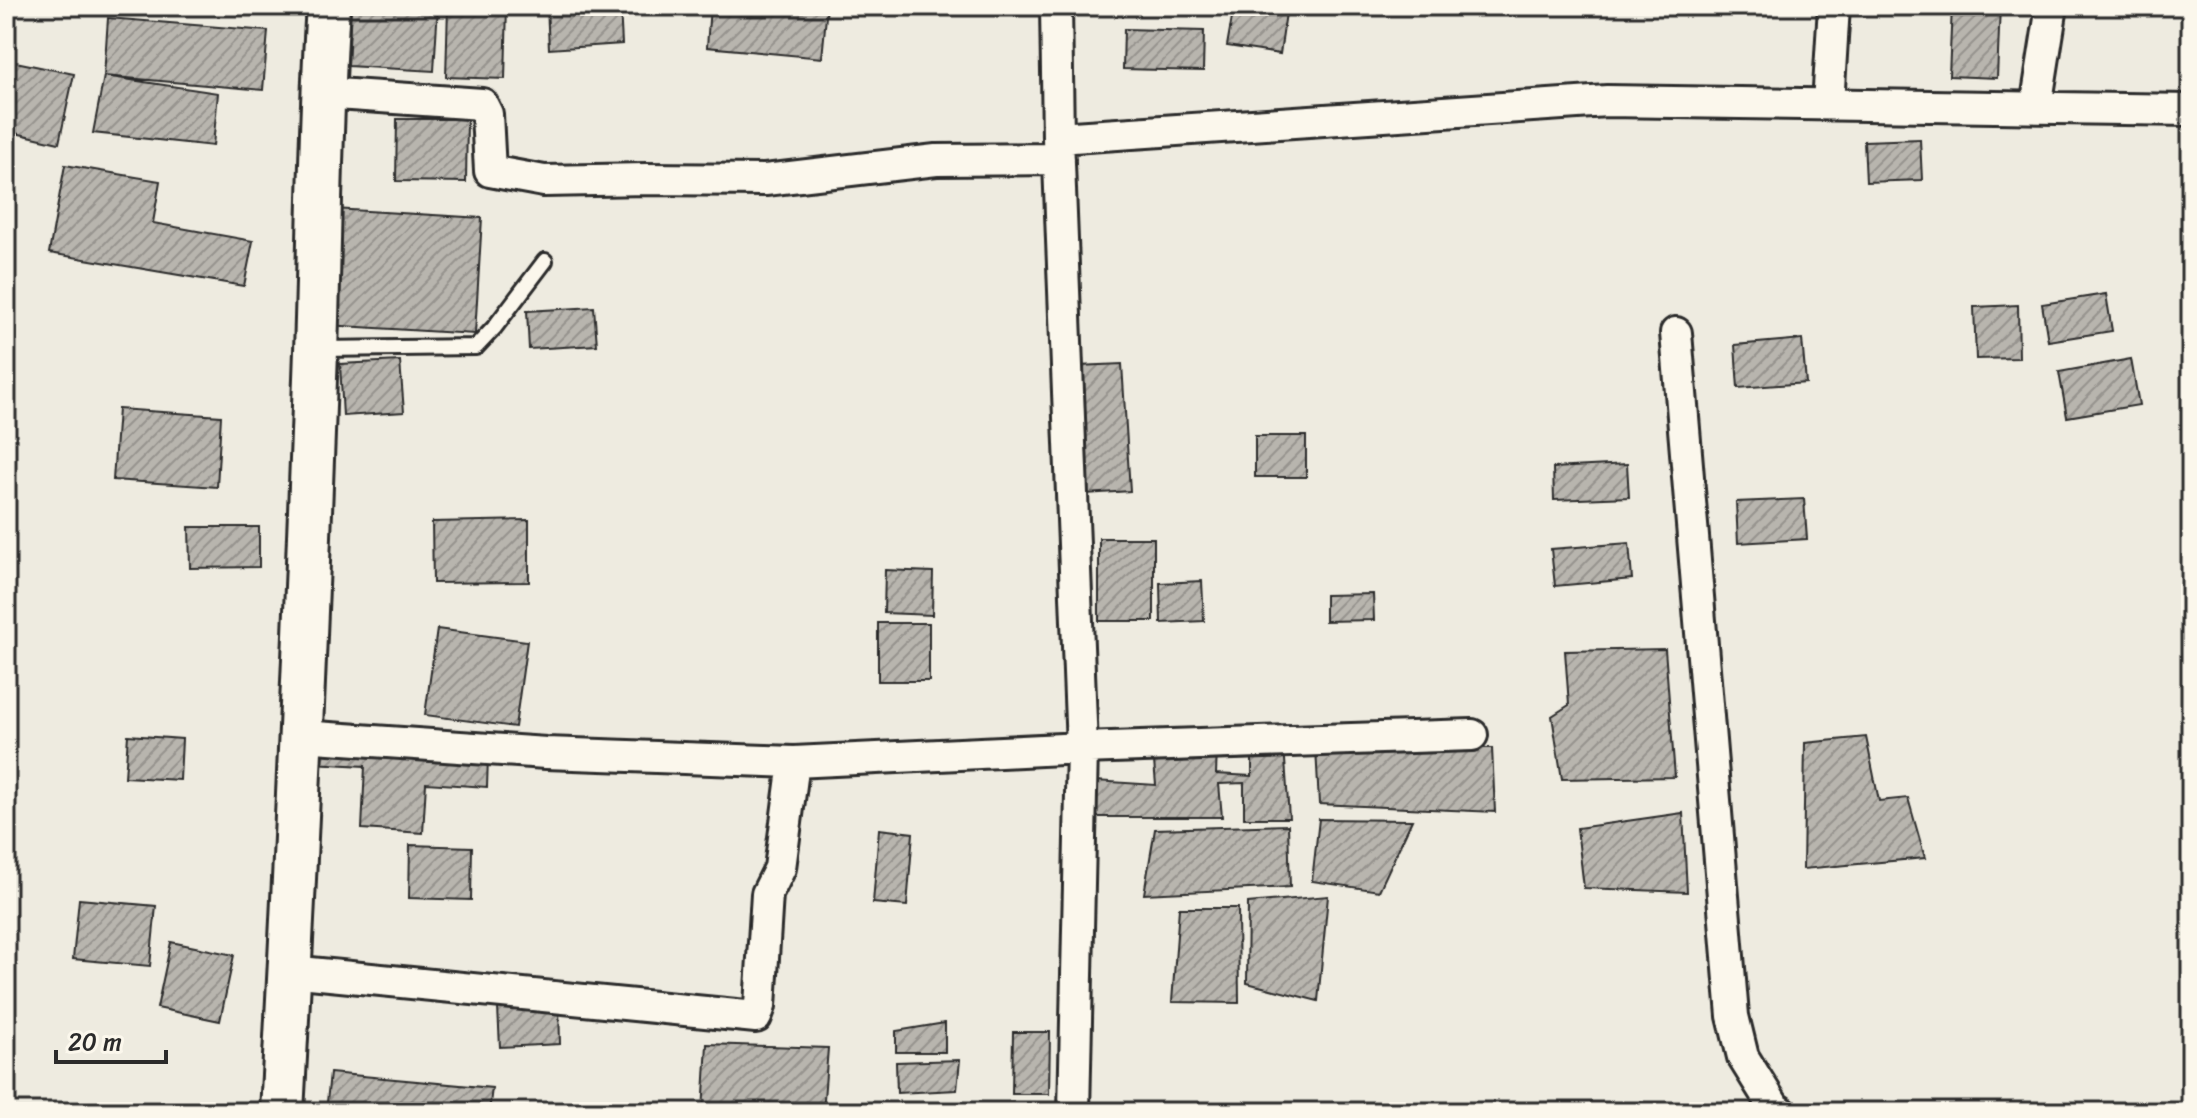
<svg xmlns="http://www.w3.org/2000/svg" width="2197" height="1118" font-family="Sriracha,sans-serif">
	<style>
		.building { fill: url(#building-hatch); stroke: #2b2b2b; stroke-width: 2 }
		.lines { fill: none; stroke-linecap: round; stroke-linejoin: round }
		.lane-casing { stroke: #2b2b2b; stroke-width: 20 }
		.street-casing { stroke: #2b2b2b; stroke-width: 36 }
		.secondary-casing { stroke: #2b2b2b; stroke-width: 48 }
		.lane { stroke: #fbf7ec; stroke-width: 14 }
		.street { stroke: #fbf7ec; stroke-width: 30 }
		.secondary { stroke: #fbf7ec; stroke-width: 42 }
	</style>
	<defs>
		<pattern id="building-hatch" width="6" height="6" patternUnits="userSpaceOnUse" patternTransform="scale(2)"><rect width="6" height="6" fill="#b8b5ae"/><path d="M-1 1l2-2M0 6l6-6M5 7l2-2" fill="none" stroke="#96938e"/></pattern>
	</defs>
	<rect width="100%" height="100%" fill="#eeebe0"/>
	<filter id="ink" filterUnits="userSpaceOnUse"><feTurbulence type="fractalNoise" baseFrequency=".0125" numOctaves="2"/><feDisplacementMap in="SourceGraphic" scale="16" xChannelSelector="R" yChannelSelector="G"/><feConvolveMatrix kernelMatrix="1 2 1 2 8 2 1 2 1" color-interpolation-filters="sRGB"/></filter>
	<g filter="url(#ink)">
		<!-- building -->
		<path class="building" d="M351,6H438L434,71L348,66Z
			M448,6H507L505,79L446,77Z
			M547,6H620L622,44L549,49Z
			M710,6H827L822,58L707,47Z
			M1234,6H1287L1280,54L1227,46Z
			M1362,6H1400V11Z
			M1952,6H2000L1997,78L1949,76Z
			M108,18L268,31L263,90L104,76Z
			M1124,29L1204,31L1203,71L1123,69Z
			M6,60L74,74L59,143L6,131Z
			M104,76L218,93L213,146L93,133Z
			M397,119H467L466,182L396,181Z
			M1920,139L1922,180L1866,182L1864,141Z
			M65,165L160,181L153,223L253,241L244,286L49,253Z
			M334,209L482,218L475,334L326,325Z
			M2106,294L2112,331L2048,341L2042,304Z
			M2018,305L2019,358L1976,359L1974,307Z
			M594,307L597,345L529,349L527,311Z
			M1802,339L1806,383L1738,388L1735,345Z
			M2131,359L2139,405L2067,417L2059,372Z
			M400,361L404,412L343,416L340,364Z
			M1122,364L1130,491L1086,494L1078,366Z
			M118,409L221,416L217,487L113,480Z
			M1255,436H1306V477H1255Z
			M1627,464L1629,497L1554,500L1553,468Z
			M1804,499L1807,539L1738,543L1736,502Z
			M529,520V582L433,583L432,522Z
			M189,527H259V567L190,568Z
			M1099,538H1154V621H1099Z
			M1629,543L1632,579L1555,586L1551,549Z
			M885,570L933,572L932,615L884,613Z
			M1202,581L1204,621L1161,623L1160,583Z
			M1373,594L1374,620L1325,621V595Z
			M878,623H929V681H878Z
			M437,629L527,641L515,727L425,715Z
			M1665,649L1675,777L1562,779L1552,716L1569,705L1565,651Z
			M128,735L182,739L180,780L125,777Z
			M1866,737L1879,801L1908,798L1925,858L1803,869L1805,743Z
			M1284,745L1289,818H1244V783L1219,784L1222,817H1097L1096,781L1156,785L1153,750L1217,748L1216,774L1252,776V747Z
			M312,746L488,757L487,787L426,783L423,833L362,829L365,766L312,763Z
			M1316,748H1492L1495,812L1319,804Z
			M1683,813L1687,892L1584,888L1577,828Z
			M1319,819L1412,820L1379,891L1312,881Z
			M1288,825L1290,887L1144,894L1155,829Z
			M879,829L913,833L907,906L873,903Z
			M410,845L472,847L471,900L409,898Z
			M1328,896L1318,1001L1247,983L1248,903Z
			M79,899L156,906L150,966L73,959Z
			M1179,908H1238L1239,1003L1172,1002Z
			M171,942L234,955L220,1021L157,1008Z
			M559,1005L560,1044L500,1047L498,1008Z
			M945,1023V1052H896V1031Z
			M1013,1032H1050L1049,1094H1012Z
			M707,1044L828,1048L823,1112H703Z
			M960,1060L957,1090L897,1093L896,1062Z
			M330,1073L492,1088L489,1112H326Z
			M949,1105V1112H889L890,1110Z
			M548,1106V1112H514V1107Z"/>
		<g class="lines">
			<!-- lane casing -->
			<g class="lane-casing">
				<path id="lane" d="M321,349L476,347L494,328L545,261"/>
			</g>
			<!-- street casing -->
			<g class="street-casing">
				<path id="street" d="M1056,6L1058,138L1082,748L1074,1112
					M322,93L482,104L487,114L490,171L544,181L646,179L765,180L936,160L1059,159
					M1828,104L1834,6
					M2036,107L2052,6
					M1058,138L1607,101L2191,110
					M1676,333L1733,1016L1743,1057L1774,1107L1781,1112
					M301,736L546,753L794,762L1082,748L1472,735
					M290,971L756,1017L760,1006L767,894L780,868L794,762"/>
			</g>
			<!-- secondary casing -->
			<g class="secondary-casing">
				<path id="secondary" d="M282,1112C296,858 307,604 316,351C320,236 320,121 328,6"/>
			</g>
			<!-- lane -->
			<use href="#lane" class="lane"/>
			<!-- street -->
			<use href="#street" class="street"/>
			<!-- secondary -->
			<use href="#secondary" class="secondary"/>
		</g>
	</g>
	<!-- margin -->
	<rect width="2197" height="1118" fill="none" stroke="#fbf7ec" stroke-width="32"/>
	<rect x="16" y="16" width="2165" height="1086" fill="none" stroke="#2b2b2b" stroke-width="3" filter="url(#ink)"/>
	<!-- scale -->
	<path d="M56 1050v12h110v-12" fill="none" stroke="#2b2b2b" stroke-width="4"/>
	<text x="68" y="1050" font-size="24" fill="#2b2b2b" stroke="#fbf7ec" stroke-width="6" paint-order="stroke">20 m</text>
</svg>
